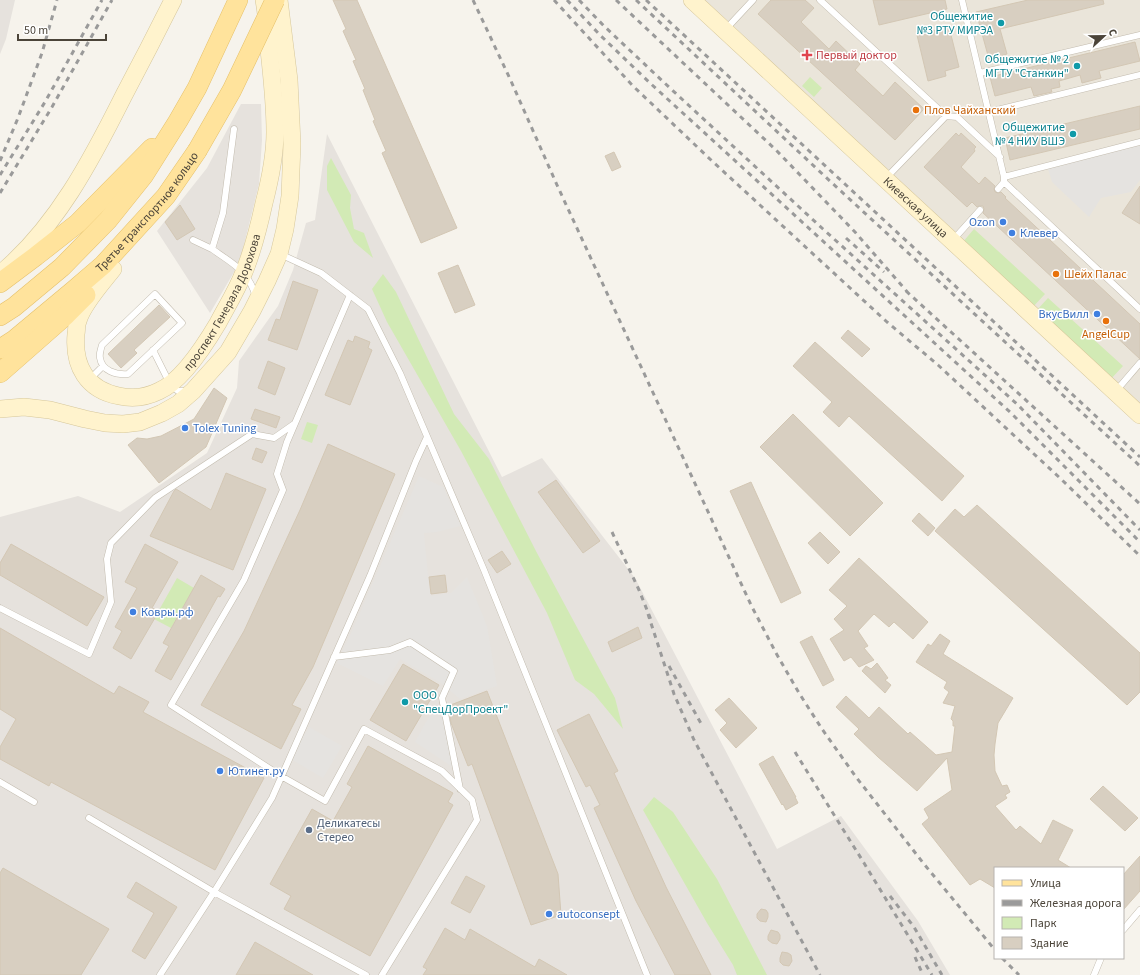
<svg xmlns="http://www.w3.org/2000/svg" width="1140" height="975" font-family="'Source Sans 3',sans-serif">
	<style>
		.residential { fill: #eae5da }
		.industrial { fill: #e6e2dd }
		.green { fill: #d2eab5 }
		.parking { fill: #e5e3e0 }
		.building { fill: #d8cfc1; stroke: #d3c7b4 }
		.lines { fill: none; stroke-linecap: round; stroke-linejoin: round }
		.lane-casing { stroke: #c2bbae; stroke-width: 7 }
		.secondary-casing { stroke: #d6c79b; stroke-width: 18 }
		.primary-casing { stroke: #e6c16a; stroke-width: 20 }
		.lane { stroke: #fff; stroke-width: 6 }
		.secondary { stroke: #fff3cd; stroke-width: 17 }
		.primary { stroke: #ffe39c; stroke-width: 19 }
		.rail { stroke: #9a9a9a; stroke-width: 3; stroke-dasharray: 5 5; stroke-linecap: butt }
		.primary-bridge-casing { stroke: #e6c16a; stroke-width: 20; stroke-linecap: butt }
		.primary-bridge { stroke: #ffe39c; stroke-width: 19 }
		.culture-dot { fill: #0f9aa8; stroke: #fff; stroke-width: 1.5 }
		.health-dot { fill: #e0444e; stroke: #fff; stroke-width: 1.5 }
		.food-dot { fill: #e8710a; stroke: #fff; stroke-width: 1.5 }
		.shop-dot { fill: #3f7fe0; stroke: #fff; stroke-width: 1.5 }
		.service-dot { fill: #5c6f8a; stroke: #fff; stroke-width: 1.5 }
		.labels { text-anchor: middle; stroke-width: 3; stroke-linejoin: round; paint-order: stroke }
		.culture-label { font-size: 12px; fill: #0d838f; stroke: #fff; text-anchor: end }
		.health-label { font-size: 12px; fill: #be3a42; stroke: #fff; text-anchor: start }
		.food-label { font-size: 12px; fill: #c56008; stroke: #fff; text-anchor: start }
		.street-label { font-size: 12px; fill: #4b4439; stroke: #fff }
		.shop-label { font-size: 12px; fill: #366cbe; stroke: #fff; text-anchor: start }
		.service-label { font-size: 12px; fill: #4e5e75; stroke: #fff; text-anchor: start }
	</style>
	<rect width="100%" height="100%" fill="#f6f3ec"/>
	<!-- residential -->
	<path class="residential" d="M698,0H1140V407Z"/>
	<!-- industrial -->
	<path class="industrial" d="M0,0H15L6,39L0,54Z
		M241,104H261L262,140L259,184L242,253L237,267L210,313L157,231L207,168Z
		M327,134L502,477L542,458L635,578L777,849L841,816L918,921L950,975H0V517L78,496L120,512L207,453L237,388L239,361L278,306L293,270L306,223L315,220Z"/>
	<!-- green -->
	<path class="green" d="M810,77L822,88L814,97L802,86Z
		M331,158L351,195L350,208L354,229L364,233L373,258L354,242L327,190V166Z
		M974,229L1045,294L1032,308L962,243Z
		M383,274L396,292L454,414L489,459L537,553L615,698L623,729L594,694L575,680L547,613L461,451L387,322L372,289Z
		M1048,298L1123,366L1110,380L1036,311Z
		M307,422L318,425L312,443L301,439Z
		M177,578L194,588L171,628L154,619Z
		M654,797L673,812L717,879L767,975H737L733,965L707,923L643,810Z"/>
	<!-- parking -->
	<path class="parking" d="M1140,145V180L1131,192L1101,198L1089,217L1052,182L1048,169Z
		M419,476L443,487L461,526L437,532L424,533L428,576L431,596L451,593L467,577L487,626L497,686L460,699L441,683L400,659L383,686L337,663L353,629Z
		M433,709L444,720L454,768L415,742Z
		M309,727L342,746L323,778L291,759Z"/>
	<!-- building -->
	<path class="building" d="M333,0H357L457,228L421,243L382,153L386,151L373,121L375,120L363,90L365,89L353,61L356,60L343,31L346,29Z
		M771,0H805L814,8L801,22L829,49L836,41L860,64L855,70L883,96L895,82L924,109L895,140L758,14Z
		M873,0H945L947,9L879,25Z
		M1028,0H1103L1104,4L1000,29L1007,54L989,59L976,12Z
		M949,27L959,67L945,71L946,76L928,81L917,35Z
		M1135,42L1140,61L1099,71L1101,78L1082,83L1080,75L1059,81L1060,87L1051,89L1052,92L1034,96L1031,87L995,96L990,77Z
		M1140,106V129L1010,160L1005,138Z
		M956,133L959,136L961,133L976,147L974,149L975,151L961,167L979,184L985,177L995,186L994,189L995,192L998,193L1001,192L1006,197L1005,198L1140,324V359L983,213L984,209L983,206H979L977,207L972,202L967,207L924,167Z
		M614,152L621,167L612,171L605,156Z
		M1140,186V224L1122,213Z
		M180,205L195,229L177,240L165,222Z
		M458,265L475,305L455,313L438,273Z
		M293,281L318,290L297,350L268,340L276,319L280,320Z
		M159,305L170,317L134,350L137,353L121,368L108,354Z
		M848,330L870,349L862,357L841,338Z
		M355,336L370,342L368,348L372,350L350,405L325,395L348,340L353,342Z
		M815,342L964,476L942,501L849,416L839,427L823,412L832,402L793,366Z
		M268,361L285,368L275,395L258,388Z
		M214,388L227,398L206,447L159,483L128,445L137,438L147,439L161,436L194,419Z
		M255,409L280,417L276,428L251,419Z
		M793,414L883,503L850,536L760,447Z
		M328,444L395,474L313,667L292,705L301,709L281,749L201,705L244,631L300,510Z
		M256,448L267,452L262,463L252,459Z
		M226,473L266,489L233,570L150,536L174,491L176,489L211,510Z
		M556,480L600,541L583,553L538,492Z
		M751,482L801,593L781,603L730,491Z
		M977,505L1140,653V692L1127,705L935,531L955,509L964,517Z
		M919,513L935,528L928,536L912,521Z
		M820,532L840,552L828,564L808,543Z
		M11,544L104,597L87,626L0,575V563Z
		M145,544L178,562L152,608L159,611L131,659L113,648L122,631L115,627L137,588L125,582Z
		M502,551L511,564L497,573L488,560Z
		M859,558L928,622L913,639L894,622L889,627L874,614L858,631L868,646L864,648L874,660L859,667L851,657L844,661L830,639L844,630L834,619L847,606L829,590Z
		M201,575L225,589L220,597L218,596L171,680L155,671L169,646L163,643Z
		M445,575L447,592L431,594L429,577Z
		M638,627L642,638L612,652L608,642Z
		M0,628L114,694L119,686L149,702L143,712L264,778L215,870L51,782L49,786L0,759V747L16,719L0,709Z
		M940,634L950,641L943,654L1013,698L998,723L995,744L994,755L995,771L1002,786L1007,785L1010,792L1005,795L1007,798L995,806L1016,830L1020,826L1041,844L1053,820L1073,830L1058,860L1071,868H995V888L980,879L970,885L922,824L929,818L924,809L952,790L947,758L917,791L878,757L854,734L859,729L836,707L846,696L869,718L879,707L908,734L910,732L936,755L952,752L955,726H953V721L951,719L955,706L943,703L949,692L944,688L947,682L916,662L928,644L931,646Z
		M812,636L834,680L823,686L800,642Z
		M877,663L888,678L885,680L891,685L885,693L862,671L866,666L871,669Z
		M403,664L439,685L406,741L370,720Z
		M487,691L558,874L561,915L531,925L472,764L468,766L451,723L448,706Z
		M729,698L757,728L736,748L720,730L727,723L715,710Z
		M589,714L618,771L614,773L666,887L711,975H675L636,901L594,808L600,805L590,785L586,787L557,730Z
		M368,746L453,793L448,802L453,805L370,956L284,909L291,896L270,884L312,809L333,821L352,787L347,784Z
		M773,756L796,797H795L798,803L786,810L783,804L782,805L759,764Z
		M1103,786L1138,818L1125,831L1090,799Z
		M1140,856V891L1123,910V875Z
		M3,868L109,929L81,975H0V873Z
		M466,876L485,886L470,913L451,903Z
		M136,882L177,907L145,959L132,951L154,913L127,897Z
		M761,909L766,910L768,913V917L766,922L760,921L757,918V914Z
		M445,928L465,940L470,929L535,967L539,959L567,975H423L427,969L423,967Z
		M771,930L778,932L780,935V939L777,944L772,943L768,940V936Z
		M255,942L313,975H236Z
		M782,952L788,953L791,955L792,961L789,966L783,965L780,962V958Z"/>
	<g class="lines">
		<!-- lane casing -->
		<g class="lane-casing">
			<path id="lane" d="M820,0L946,116L957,117L1000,157
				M962,0L1004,177V182L998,189
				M725,30L753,0
				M980,73L1140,35
				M989,112L1140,75
				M1004,177L1140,142
				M886,178L946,116
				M1004,182L1140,309
				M193,240L212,249L223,213L234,129
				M953,240L980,210
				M212,249C233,264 248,270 256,297
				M280,254L321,273L368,309L400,373L484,570L647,975
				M155,294L182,323L128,374C116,375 102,371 100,358C99,353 101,349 102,345Z
				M350,295L287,442L277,474L283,490L244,580L171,705L281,776L325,801L364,729L442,771L472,800L477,820L382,975
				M153,350L170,384L178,391H188
				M90,379L103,366
				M1116,391L1140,363
				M0,608L89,654L111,602L107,559L111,543L155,498L252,434L274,438L294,424
				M334,657L390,650L410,642L454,671L442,698L460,789
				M0,782L34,802
				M89,818L214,892L160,975
				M1123,930L1140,910
				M366,975L214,892L272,798L370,576L416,461L427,437
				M1094,975L1101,958"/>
		</g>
		<!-- secondary casing -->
		<g class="secondary-casing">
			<g id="secondary">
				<path id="s1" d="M692,0L1140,415"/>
				<path id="s2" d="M113,269C102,283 82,305 78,321C76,325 77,330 76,334C73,366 87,390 119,396C133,399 147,397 159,391C182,381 205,345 218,323C227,306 237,290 244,272C253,250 259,226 264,203C270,180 275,156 275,132C275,104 272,77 269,50C268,33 267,16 264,0"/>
				<path d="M0,274C56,228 92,159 124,95C141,63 157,32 173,0"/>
				<path d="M0,409L24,407L50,410L85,419L105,423L123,424L140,422L162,413L178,404L193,391L228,352L252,311L267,281L279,254L285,229L290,196L292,144L289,80L279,0"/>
			</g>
		</g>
		<!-- primary casing -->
		<g class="primary-casing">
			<g id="primary">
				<path d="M0,283L36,256L78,223L152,148"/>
				<path d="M0,316L14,307L62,267L108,220L144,175L178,121L197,88L238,0"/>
				<path id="s3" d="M0,349L14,340L74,290L103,265L166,196L197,151"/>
				<path d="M0,373L66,315L86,295"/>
			</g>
		</g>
		<!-- lane -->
		<use href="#lane" class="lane"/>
		<!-- secondary -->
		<use href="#secondary" class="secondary"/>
		<!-- primary -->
		<use href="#primary" class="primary"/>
		<!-- rail -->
		<path class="rail" d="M473,0L511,81L557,185L692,477L751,605L776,653L799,693L822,729L856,777L924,864L995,950
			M554,0L633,86L711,160L887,322L938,365L1061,479L1140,556
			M567,0L600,35L650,83L1011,413L1140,542
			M579,0L604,26L671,89L823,229L1018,405L1140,530
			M616,0L776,150L855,232L910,295
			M636,0L831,182L1140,466
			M646,0L1140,457
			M0,161L18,118L42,53L57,0
			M0,175L45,102L102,0
			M0,193L52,107L112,0
			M846,238L884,272
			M906,291L1140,504
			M612,532L639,590L651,620
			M648,614L674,694L694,740L820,975
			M669,666L703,727
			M795,752L864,863L932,975
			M890,896L914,927L942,975
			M915,957L923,975
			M1002,958L1019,975"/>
		<!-- primary-bridge casing -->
		<g class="primary-bridge-casing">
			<path id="primary-bridge" d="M197,151L232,90L275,0"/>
		</g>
		<!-- primary-bridge -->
		<use href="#primary-bridge" class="primary-bridge"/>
	</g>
	<!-- markers -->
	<g class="culture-dot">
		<circle cx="1001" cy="23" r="4"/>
		<circle cx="1077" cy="66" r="4"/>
		<circle cx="1073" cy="134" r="4"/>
		<circle cx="405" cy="702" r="4"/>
	</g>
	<path class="health-dot" d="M805 49h4v4h4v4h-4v4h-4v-4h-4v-4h4z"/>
	<g class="food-dot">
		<circle cx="916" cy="110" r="4"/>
		<circle cx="1056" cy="274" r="4"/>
		<circle cx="1106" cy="321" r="4"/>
	</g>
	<g class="shop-dot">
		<circle cx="1003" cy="222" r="4"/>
		<circle cx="1012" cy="233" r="4"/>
		<circle cx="1097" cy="314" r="4"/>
		<circle cx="185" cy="428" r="4"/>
		<circle cx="133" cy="612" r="4"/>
		<circle cx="220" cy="771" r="4"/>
		<circle cx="549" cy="914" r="4"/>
	</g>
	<circle class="service-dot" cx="309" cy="830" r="4"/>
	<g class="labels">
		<!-- culture labels -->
		<g class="culture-label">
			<text x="993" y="20">Общежитие<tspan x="993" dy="14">№3 РТУ МИРЭА</tspan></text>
			<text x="1069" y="63">Общежитие № 2<tspan x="1069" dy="14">МГТУ "Станкин"</tspan></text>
			<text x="1065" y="131">Общежитие<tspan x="1065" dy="14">№ 4 НИУ ВШЭ</tspan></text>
			<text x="413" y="699" text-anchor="start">ООО<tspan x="413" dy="14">"СпецДорПроект"</tspan></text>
		</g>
		<!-- health labels -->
		<g class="health-label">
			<text x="816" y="59">Первый доктор</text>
		</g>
		<!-- food labels -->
		<g class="food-label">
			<text x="924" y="114">Плов Чайханский</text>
			<text x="1064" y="278">Шейх Палас</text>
			<text x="1106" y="338" text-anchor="middle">AngelCup</text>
		</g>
		<!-- street labels -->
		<g class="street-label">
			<text dy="4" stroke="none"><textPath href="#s1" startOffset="305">Киевская улица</textPath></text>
			<text dy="4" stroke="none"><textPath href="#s3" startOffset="202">Третье транспортное кольцо</textPath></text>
			<text dy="4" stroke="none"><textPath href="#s2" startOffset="313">проспект Генерала Дорохова</textPath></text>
		</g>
		<!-- shop labels -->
		<g class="shop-label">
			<text x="995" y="226" text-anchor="end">Ozon</text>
			<text x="1020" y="237">Клевер</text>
			<text x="1089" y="318" text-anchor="end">ВкусВилл</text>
			<text x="193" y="432">Tolex Tuning</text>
			<text x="141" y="616">Ковры.рф</text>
			<text x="228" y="775">Ютинет.ру</text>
			<text x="557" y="918">autoconsept</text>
		</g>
		<!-- service labels -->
		<g class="service-label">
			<text x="317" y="827">Деликатесы<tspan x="317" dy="14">Стерео</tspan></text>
		</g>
	</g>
	<!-- legend -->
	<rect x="994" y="867" width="130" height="92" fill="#ffffff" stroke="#b7b4b0"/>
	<rect x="1002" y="880" width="20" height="6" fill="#ffe39c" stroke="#b7b4b0"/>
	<text x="1030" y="887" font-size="12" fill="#4b4439">Улица</text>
	<rect x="1002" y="900" width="20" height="6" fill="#9a9a9a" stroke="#b7b4b0"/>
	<text x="1030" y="907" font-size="12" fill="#4b4439">Железная дорога</text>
	<rect x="1002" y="917" width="20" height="12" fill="#d2eab5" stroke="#b7b4b0"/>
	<text x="1030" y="927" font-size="12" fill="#4b4439">Парк</text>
	<rect x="1002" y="937" width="20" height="12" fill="#d8cfc1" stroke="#b7b4b0"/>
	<text x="1030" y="947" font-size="12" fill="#4b4439">Здание</text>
	<!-- north arrow -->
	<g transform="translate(1104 36) rotate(68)" stroke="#ffffff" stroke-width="3" paint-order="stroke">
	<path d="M0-3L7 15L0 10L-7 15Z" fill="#4b4439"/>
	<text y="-6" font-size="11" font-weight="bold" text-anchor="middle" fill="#4b4439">С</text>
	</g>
	<!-- scale -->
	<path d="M18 34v6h88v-6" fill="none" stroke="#4b4439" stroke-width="2"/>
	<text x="24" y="34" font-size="12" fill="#4b4439" stroke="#ffffff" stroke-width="3" paint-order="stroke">50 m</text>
</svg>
